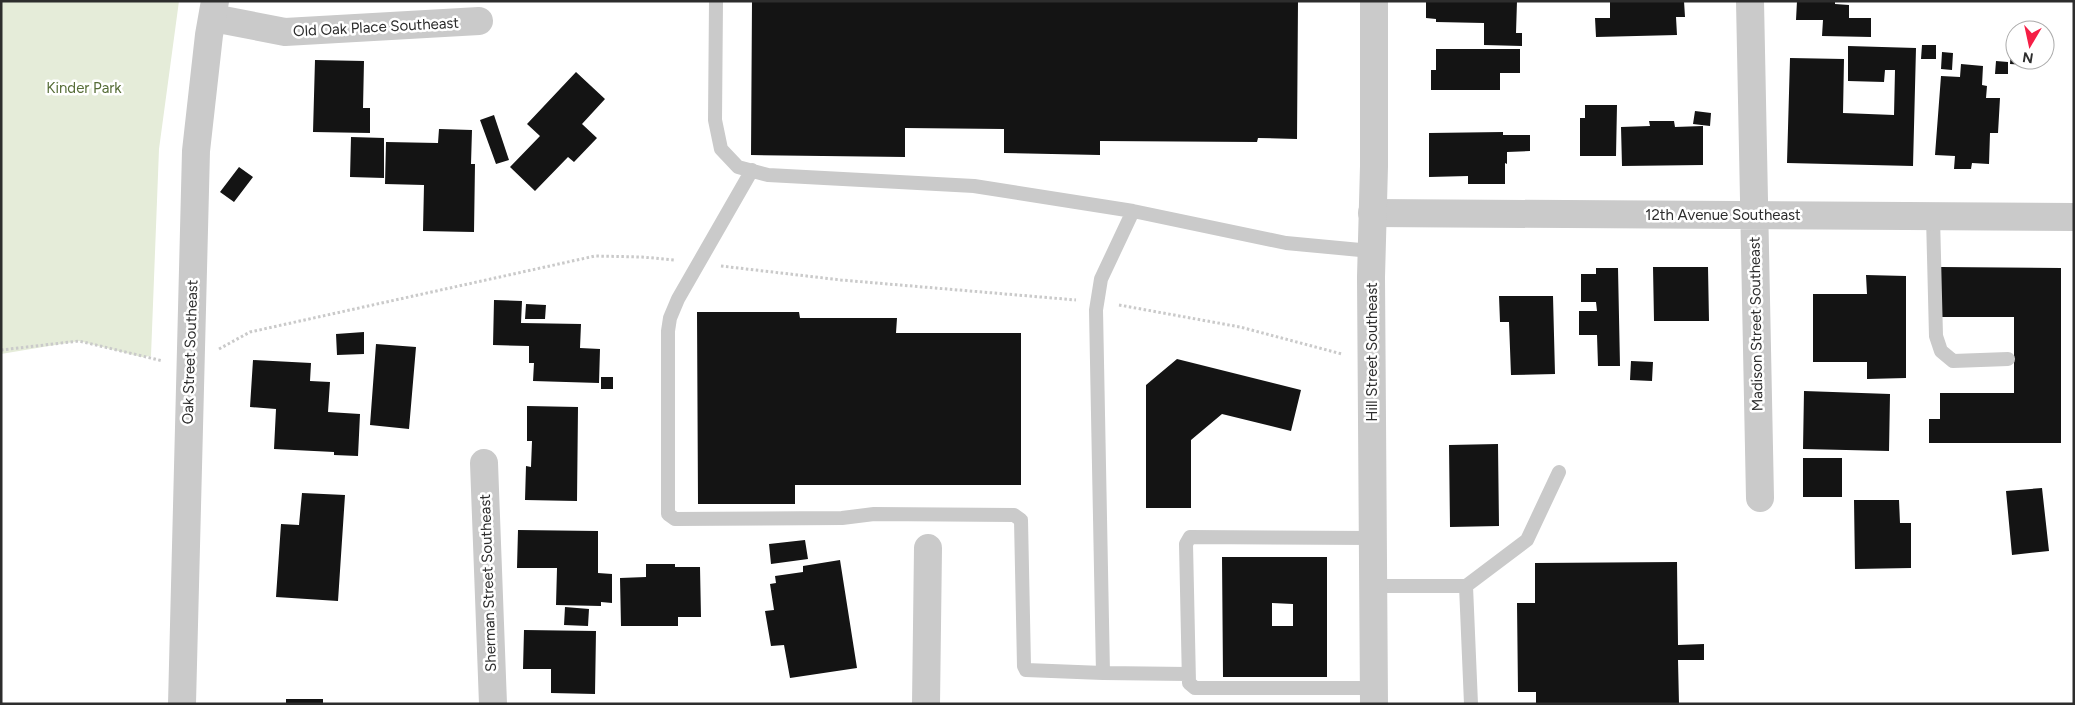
<svg xmlns="http://www.w3.org/2000/svg" width="2075" height="705" font-family="Figtree,sans-serif">
	<style>
		.green { fill: #e5ecd9 }
		.building { fill: #141414; fill-rule: evenodd }
		.lines { fill: none; stroke-linecap: round; stroke-linejoin: round }
		.path { stroke: #cacaca; stroke-width: 3; stroke-dasharray: 2.5 2.5; stroke-linecap: butt }
		.service { stroke: #cacaca; stroke-width: 14 }
		.minor { stroke: #cacaca; stroke-width: 28 }
		.tertiary { stroke: #cacaca; stroke-width: 28 }
		.labels { text-anchor: middle; stroke-width: 5; stroke-linejoin: round; paint-order: stroke }
		.street-label { font-size: 15px; fill: #2d2d2d; stroke: #fff }
		.park-label { font-size: 15px; fill: #556c36; stroke: #fff }
	</style>
	<rect width="100%" height="100%" fill="#fff"/>
	<!-- green -->
	<path class="green" d="M1,1H179L159,149L151,356L142,357L79,341L1,354Z"/>
	<!-- building -->
	<path class="building" d="M752,1H1298L1297,139L1258,138L1257,142L1100,141V155L1004,153V129L905,128V157L751,155Z
		M1426,1H1517L1516,33H1522V46L1484,45V23L1436,22V19L1426,18Z
		M1610,1H1684L1685,17H1676L1677,35L1596,37L1595,18H1610Z
		M1797,1H1835V4L1849,5V18H1871V37L1822,36L1823,20H1796Z
		M1922,45H1936V59H1921Z
		M1848,46L1916,48L1913,166L1787,163L1790,58L1844,59L1843,113L1894,115L1895,70H1885L1884,82L1848,81Z
		M1436,49H1520V73H1500V90H1431V70H1436Z
		M2011,50H2015V60H2027V65L2010,64Z
		M1942,52L1953,53L1952,70L1941,69Z
		M315,60L364,61L363,108H370V133L313,132Z
		M1996,61L2008,62V74H1995Z
		M1961,64L1983,66L1982,85L1987,86L1986,98H2000L1998,133H1990L1989,164L1972,163L1971,169H1954L1955,156L1935,155L1941,76L1960,77Z
		M576,72L605,99L582,124L597,138L574,162L568,157L535,191L510,167L540,136L527,124Z
		M1585,105H1617L1616,156H1580V118H1585Z
		M1695,111L1711,113L1710,126L1693,124Z
		M494,115L509,160L496,164L480,120Z
		M1649,121H1674L1675,127L1703,126V165L1622,166L1621,127L1650,126Z
		M439,129L472,130L471,164H475L474,232L423,231L424,185L385,184L386,142L438,143Z
		M1503,132V135H1530V151L1507,152V164L1505,163V184H1468V176L1429,177V133Z
		M351,137L384,138V178L350,177Z
		M239,167L253,177L234,202L220,192Z
		M1653,267H1708L1709,321H1654Z
		M1941,267L2061,268V443H1929V419H1940V393H2014V317H1941Z
		M1596,268H1618L1620,366H1598L1597,335H1579V311H1597L1596,302H1581V274H1596Z
		M1866,275L1906,276V378L1867,379V362H1813V294H1867Z
		M1499,296H1553L1555,374L1511,375L1509,322H1500Z
		M494,300L522,301L521,323L581,324L580,348L600,349L599,383L533,381L534,363H529V346L493,345Z
		M526,304L546,305L545,319H525Z
		M697,312H799L800,318H897L896,333H1021V485H795V504H698Z
		M364,332V354L337,355L336,334Z
		M376,344L416,347L409,429L370,425Z
		M1177,359L1301,390L1291,431L1222,414L1191,440V508H1146V385Z
		M253,360L311,363L310,381L330,382L328,412L360,414L358,456L334,455V452L274,449L276,409L250,407Z
		M1631,361L1653,362L1652,381L1630,380Z
		M601,377H613V389H601Z
		M1804,391L1890,394L1889,451L1803,449Z
		M527,406L578,407L577,501L525,500L526,466L531,467L532,441H527Z
		M1498,444L1499,526L1450,527L1449,445Z
		M1803,458H1842V497H1803Z
		M2042,488L2049,551L2012,555L2006,491Z
		M302,493L345,495L338,601L276,597L281,524L299,525Z
		M1854,500H1899L1900,523H1911V568L1855,569Z
		M518,530L598,531V573L612,574V603L601,602V606L556,605L557,568H517Z
		M805,540L808,559L771,564L769,544Z
		M1222,557H1327V677H1223ZM1272,603L1293,604V626H1272Z
		M840,560L857,668L790,678L784,645L771,646L765,611L774,610L770,584L776,583L775,576L803,572V566Z
		M1677,562L1678,645L1704,644V660H1678L1679,704H1536V692H1518L1517,603H1535V563Z
		M646,564H675V567H700L701,617H678V626H621L620,578L646,577Z
		M565,607L589,609L588,626L564,625Z
		M524,630L596,631L595,694L551,693V669H523Z
		M286,699H323V704H286Z"/>
	<g class="lines">
		<!-- path -->
		<path class="path" d="M721,266L841,280L1076,300
			M1119,305L1240,327L1342,354
			M219,349L250,332L595,256L642,257L675,260
			M1,350L79,341L163,361"/>
		<!-- service -->
		<path class="service" d="M716,1L715,120L721,149L738,167L768,175L974,186L1133,211L1286,243L1371,251
			M752,170L678,299L670,318L668,331V514L675,519L842,518L874,514L1014,515L1021,520L1024,666L1026,670L1103,673L1096,310L1101,279L1133,211
			M1933,217L1936,336L1941,351L1953,361L2008,359
			M1373,538L1190,537L1186,544L1189,683L1195,688H1374
			M1374,586H1466L1527,540L1559,472
			M1466,586L1471,704
			M1103,673L1188,674"/>
		<!-- minor -->
		<path class="minor" d="M1750,1L1760,498
			M213,18L285,32L479,21
			M1372,213L2074,217
			M484,463L493,704
			M926,704L928,548"/>
		<!-- tertiary -->
		<path class="tertiary" d="M1374,1V166L1371,277L1374,704
			M182,704L196,151L209,35L215,1"/>
	</g>
	<g class="labels">
		<!-- street labels -->
		<g class="street-label">
			<text transform="translate(376 27) rotate(-3)" y="5">Old Oak Place Southeast</text>
			<text x="1723" y="220">12th Avenue Southeast</text>
			<text transform="translate(1756 324) rotate(-91)" y="5">Madison Street Southeast</text>
			<text transform="translate(190 352) rotate(-88)" y="5">Oak Street Southeast</text>
			<text transform="translate(1372 352) rotate(-90)" y="5">Hill Street Southeast</text>
			<text transform="translate(488 583) rotate(-92)" y="5">Sherman Street Southeast</text>
		</g>
		<!-- park labels -->
		<g class="park-label">
			<text x="84" y="93">Kinder Park</text>
		</g>
	</g>
	<!-- border -->
	<rect width="2075" height="705" fill="none" stroke="#2d2d2d" stroke-width="5"/>
	<!-- north arrow -->
	<g transform="translate(2030 45) rotate(189)"><circle r="24" fill="#ffffff" stroke="#ababab"/>
	<path d="M0-4L9 19L0 12L-9 19Z" fill="#f51e45"/>
	<text y="-8" font-size="14" font-weight="bold" text-anchor="middle" fill="#2d2d2d">N</text>
	</g>
</svg>
